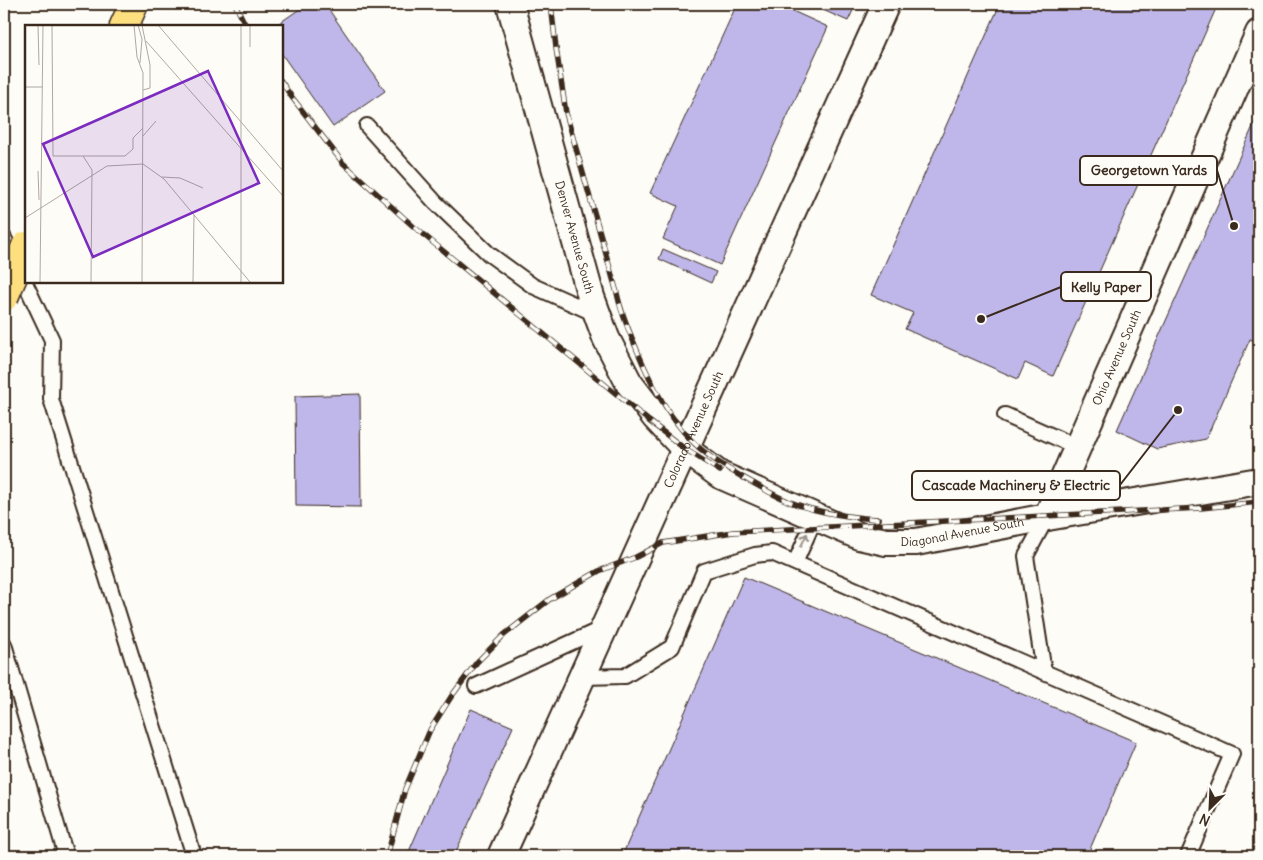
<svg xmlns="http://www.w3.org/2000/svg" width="1263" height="860" font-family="Delius,sans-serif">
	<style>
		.building { fill: #bfb7e9; stroke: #3b2a1e }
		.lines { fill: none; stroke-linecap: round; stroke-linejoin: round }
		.lane-casing { stroke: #3b2a1e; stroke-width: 18 }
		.street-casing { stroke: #3b2a1e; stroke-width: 30 }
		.primary-casing { stroke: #3b2a1e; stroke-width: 31 }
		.lane { stroke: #fdfcf7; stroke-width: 14 }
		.street { stroke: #fdfcf7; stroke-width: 26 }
		.primary { stroke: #fddf80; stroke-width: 28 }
		.rail-casing { stroke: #3b2a1e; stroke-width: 5.5 }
		.rail { stroke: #fdfcf7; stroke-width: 4; stroke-dasharray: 11; stroke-linecap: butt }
		.primary-bridge-casing { stroke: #3b2a1e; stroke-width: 31; stroke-linecap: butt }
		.primary-bridge { stroke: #fddf80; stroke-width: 28 }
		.oneway { stroke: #9c938a }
		.labels { text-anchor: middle; stroke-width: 5; stroke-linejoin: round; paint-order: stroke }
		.street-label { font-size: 12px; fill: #3b2a1e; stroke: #fdfcf7 }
		.inset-road { fill: none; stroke: #afa8a0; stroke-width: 1 }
		.view { fill: #7b2cbf; fill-opacity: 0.15; stroke: #7b2cbf; stroke-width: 2.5 }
		.inset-edge { fill: none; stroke: #3b2a1e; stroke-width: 2.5 }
		.leader { fill: none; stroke: #3b2a1e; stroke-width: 2 }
		.callout-dot { fill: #3b2a1e; stroke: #fdfcf7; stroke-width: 2 }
		.callout { fill: #fdfcf7; stroke: #3b2a1e; stroke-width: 2 }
		.callout-label { font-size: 14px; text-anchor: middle; font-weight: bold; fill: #3b2a1e }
	</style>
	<rect width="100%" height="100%" fill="#fdfcf7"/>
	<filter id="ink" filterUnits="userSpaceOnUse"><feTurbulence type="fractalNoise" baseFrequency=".02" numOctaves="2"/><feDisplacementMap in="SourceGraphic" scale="10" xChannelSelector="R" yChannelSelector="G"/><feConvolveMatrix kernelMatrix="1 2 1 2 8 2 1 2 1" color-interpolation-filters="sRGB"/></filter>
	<g filter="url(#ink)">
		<!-- building -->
		<path class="building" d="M307,4H325L385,91L333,127L281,53V26H275Z
			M737,4H777L828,27L720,265L663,239L678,206L650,193Z
			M809,4H856L848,21Z
			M1000,4H1218L1053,376L1025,363L1018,379L905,329L913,313L871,295Z
			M1259,113V343L1250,339L1206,439L1157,449L1117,430Z
			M663,249L716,272L711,283L659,259Z
			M360,394L361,507L296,506L295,396Z
			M744,577L1136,742L1087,856H622Z
			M471,709L513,727L454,856H407Z"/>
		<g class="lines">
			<!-- lane casing -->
			<g class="lane-casing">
				<path id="lane" d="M367,126L435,202L489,254L533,286L596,314
					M4,238L52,340L51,399L194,856
					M1005,415L1077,447
					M795,563L815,518
					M4,644L66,856
					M1044,672L1026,556L1047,517
					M582,677L625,676L672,647L704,571L755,555L772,553L1232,754L1188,856
					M476,686L603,628"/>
			</g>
			<!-- street casing -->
			<g class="street-casing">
				<g id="street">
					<path id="s1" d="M510,4L591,297L606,338L629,383L655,417L685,449L720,475L859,536L886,542H916L1047,517L1259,481"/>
					<path id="s2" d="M1047,517L1259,33"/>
					<path id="s3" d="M501,856L886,4"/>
				</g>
			</g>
			<!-- primary casing -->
			<g class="primary-casing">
				<path id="primary" d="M124,26L134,4"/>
			</g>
			<!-- lane -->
			<use href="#lane" class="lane"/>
			<!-- street -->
			<use href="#street" class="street"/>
			<!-- primary -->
			<use href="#primary" class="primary"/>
			<!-- rail casing -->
			<g class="rail-casing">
				<path id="rail" d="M235,4L246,26
					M551,4L556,48L566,113L617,293C621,313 629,331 637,350C649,379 668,416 690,439C704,454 724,466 742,477C754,483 766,491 779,497C809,512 846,517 879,519
					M281,81L291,96L343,163L413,226L649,421L685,449L720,471
					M387,856L405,789L430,730L451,697L477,662L504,635L550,599L599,571L636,557L663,543L733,532L1201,508L1259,502"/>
			</g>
			<!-- rail -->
			<use href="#rail" class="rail"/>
			<!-- primary-bridge casing -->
			<g class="primary-bridge-casing">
				<path id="primary-bridge" d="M4,297L26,246"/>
			</g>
			<!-- primary-bridge -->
			<use href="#primary-bridge" class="primary-bridge"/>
		</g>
		<!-- one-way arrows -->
		<defs><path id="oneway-shaft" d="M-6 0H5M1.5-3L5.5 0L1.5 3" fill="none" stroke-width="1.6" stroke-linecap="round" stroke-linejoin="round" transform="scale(1.25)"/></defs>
		<use class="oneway" href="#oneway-shaft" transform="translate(804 540) rotate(-65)"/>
	</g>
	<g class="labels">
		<!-- street labels -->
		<g class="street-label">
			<text dy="4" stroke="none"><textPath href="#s1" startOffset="242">Denver Avenue South</textPath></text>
			<text dy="4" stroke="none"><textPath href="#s2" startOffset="174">Ohio Avenue South</textPath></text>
			<text dy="4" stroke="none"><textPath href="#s3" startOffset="468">Colorado Avenue South</textPath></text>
			<text dy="4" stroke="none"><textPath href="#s1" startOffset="785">Diagonal Avenue South</textPath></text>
		</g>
	</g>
	<!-- overview -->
	<g transform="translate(25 25)">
		<rect width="258" height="258" fill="#fdfcf7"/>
		<path class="inset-road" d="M13,0L14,40M27,0L28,131H100L108,124V113L118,103M109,0L112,32L118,48L117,257M113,0L117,14L115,38M117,0L125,40V63L118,65M133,0L258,146M216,0V257M121,16L258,171M225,22V0M0,62H18M118,111L131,96M58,131L67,145L66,257M13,146L14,175M137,152L155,153L178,163M0,193L82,141L118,139L139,154L225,257M15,257L18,0M168,257L169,190"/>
		<path class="view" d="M183,46L234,158L68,232L18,119Z"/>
		<rect width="258" height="258" class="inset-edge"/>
	</g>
	<!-- callouts -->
	<path class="leader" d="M1234 226L1217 170M981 319L1061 287M1178 410L1120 485"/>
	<g class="callout-dot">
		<circle cx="1234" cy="226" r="5"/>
		<circle cx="981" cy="319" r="5"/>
		<circle cx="1178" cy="410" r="5"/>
	</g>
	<g class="callout">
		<rect x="1080" y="156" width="137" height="29" rx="5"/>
		<rect x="1061" y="272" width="90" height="29" rx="5"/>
		<rect x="912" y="471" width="208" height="29" rx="5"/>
	</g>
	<g class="callout-label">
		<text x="1149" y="175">Georgetown Yards</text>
		<text x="1106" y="292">Kelly Paper</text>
		<text x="1016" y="490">Cascade Machinery &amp; Electric</text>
	</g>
	<!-- margin -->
	<rect width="1263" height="860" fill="none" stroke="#fdfcf7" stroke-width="20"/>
	<rect x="10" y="10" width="1243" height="840" fill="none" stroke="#3b2a1e" stroke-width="2" filter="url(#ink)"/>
	<!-- north arrow -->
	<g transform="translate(1210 808) rotate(204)" stroke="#fdfcf7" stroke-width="4" paint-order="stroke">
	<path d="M0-4L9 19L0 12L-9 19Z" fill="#3b2a1e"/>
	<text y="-8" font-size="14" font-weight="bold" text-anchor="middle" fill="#3b2a1e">N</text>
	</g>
</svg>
